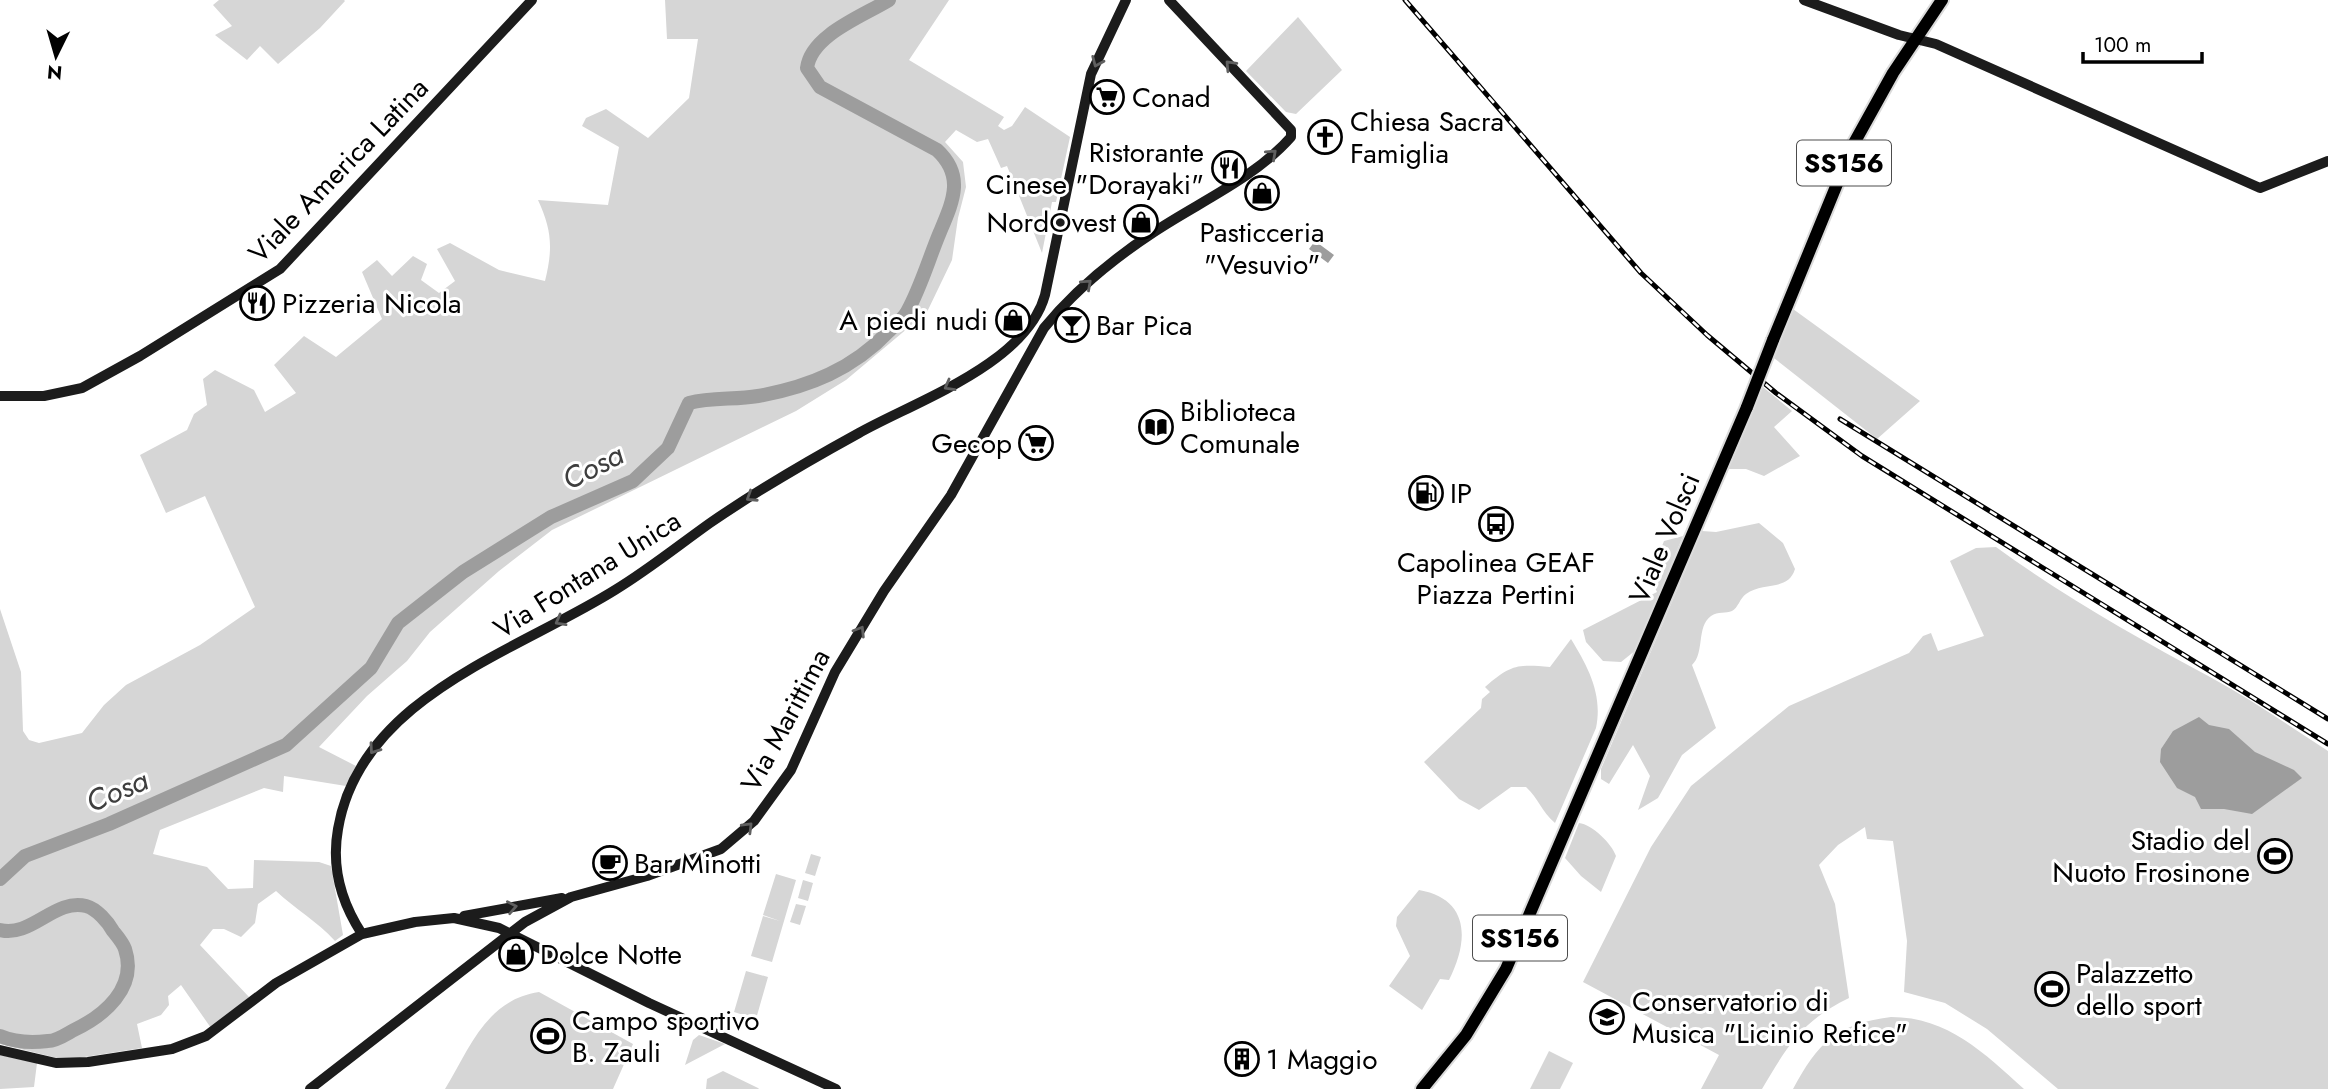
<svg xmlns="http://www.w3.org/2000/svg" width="2328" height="1089" font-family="Jost,sans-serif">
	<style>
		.green { fill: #d6d6d6 }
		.water { fill: #9d9d9d }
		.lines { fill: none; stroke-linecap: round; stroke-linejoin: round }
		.river { stroke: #9d9d9d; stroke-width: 14 }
		.primary-casing { stroke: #dbdbdb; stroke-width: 16 }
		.secondary { stroke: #1c1c1c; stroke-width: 10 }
		.primary { stroke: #000; stroke-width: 12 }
		.rail-casing { stroke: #000; stroke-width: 5 }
		.rail { stroke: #fff; stroke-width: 2.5; stroke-dasharray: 8; stroke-linecap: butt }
		.primary-bridge-casing { stroke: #dbdbdb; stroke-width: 16; stroke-linecap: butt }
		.primary-bridge { stroke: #000; stroke-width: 12 }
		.oneway { stroke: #606060 }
		.labels { text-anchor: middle; stroke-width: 6; stroke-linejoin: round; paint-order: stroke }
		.shield { fill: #fff; stroke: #4c4c4c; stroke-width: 2 }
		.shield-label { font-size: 26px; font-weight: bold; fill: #000 }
		.poi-label { font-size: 28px; fill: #000; stroke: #fff; text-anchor: start }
		.street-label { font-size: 28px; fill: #000; stroke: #fff }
		.water-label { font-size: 30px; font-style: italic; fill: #3e3e3e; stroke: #fff }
	</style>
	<rect width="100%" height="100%" fill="#fff"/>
	<!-- green -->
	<path class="green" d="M219,0H344L345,1L320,28L278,64L260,46L247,60L215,35L232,26L213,5Z
		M665,0H949L909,60L1004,117L998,126L1004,130L1012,126L1025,107L1070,137L1056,202H1052L1042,253L1007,166L1001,168L988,139L977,142L956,130L945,142L963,162L966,187L958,218L952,260L927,312L846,380L796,411L552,530L499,571L430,632L407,661L367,696L319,747L356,766L346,786L284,776L283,792L264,788L160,830L153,854L207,867L228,889L253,888L254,860L319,862L331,866L343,935L335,941C317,921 295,909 276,891L258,904L255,923L241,937L224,929H213L200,945L249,997L211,1028L181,985L168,996L169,1005L161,1015L137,1024L142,1048L65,1060L0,1044V609L21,672L23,731L29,740L39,743L82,733L104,705L126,685L200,645L255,607L205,496L166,513L140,455L187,430L194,414L207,405L203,379L215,370L254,390L265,412L296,393L274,365L304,336L336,357L382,319L362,272L377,260L392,276L413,256L427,264L421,280L439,293L455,281L437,249L450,243L499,270L545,281C553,249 552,230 538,200L608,205L619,147L582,126L586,118L606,109L648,138L689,98L698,39H667Z
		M1298,17L1342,70L1296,114L1286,112L1246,71Z
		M1793,309L1920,401L1877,439L1774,358Z
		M1763,387L1792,411L1774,427L1800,456L1764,476L1746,469H1728Z
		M1759,523L1783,543L1795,569C1788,592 1763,581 1746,594C1740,598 1738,608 1732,611C1726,614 1718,611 1711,616C1696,627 1705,653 1692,665L1716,728L1682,755L1658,798L1638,810L1650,776L1633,745L1609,784L1601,779V769L1702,531L1716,532Z
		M1683,536L1636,650L1621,662L1603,661L1586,642L1583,630L1657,592L1650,577L1664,541Z
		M1996,547C2063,596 2137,638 2210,677C2251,699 2289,726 2328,751V1089H2058L1987,1029L1945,1003L1904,992L1907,941L1893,841L1867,839L1865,827L1838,845L1819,865L1835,904L1849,998C1802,1021 1788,1045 1762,1089H1701L1719,1055L1583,982L1651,847L1691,786L1789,706L1909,653L1923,636L1931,633L1938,651L1984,636L1950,561L1976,548Z
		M1571,639C1588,667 1603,694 1596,728L1555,823C1541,811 1539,799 1526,787H1511L1479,810L1459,799L1424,762L1481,708L1482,699L1490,692L1485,687C1511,665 1516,664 1550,667Z
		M1579,823C1592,824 1612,844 1616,856L1601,892L1581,876L1565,858Z
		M811,854L821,857L815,876L805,873Z
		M776,874L796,880L772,962L751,956L763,916L780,921L763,915Z
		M803,880L813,883L808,901L798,898Z
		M1419,890C1470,899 1469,941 1449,980L1440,979L1422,1010L1389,986L1410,956L1396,926L1397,917Z
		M796,904L806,906L800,925L790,922Z
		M746,971L768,977L756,1019L734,1012Z
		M539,992L633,1044L613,1089H445C470,1048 486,1000 539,992Z
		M1891,1017C1948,1017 1984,1053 2024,1089H1793C1818,1043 1836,1024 1891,1017Z
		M699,1035L725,1044L685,1065L693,1040Z
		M1549,1051L1573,1063L1560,1089H1530Z
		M0,1055L37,1063L34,1087L0,1089Z
		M723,1071L758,1088L759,1089H706L707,1079Z"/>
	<!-- water -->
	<path class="water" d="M1315,241L1334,255L1328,263L1309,249Z
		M2199,717L2209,725L2229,729L2255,752L2294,770L2302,778L2252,814L2224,809H2201L2195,797L2177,788L2160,762L2161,749L2173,731Z"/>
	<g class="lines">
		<!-- river -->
		<path class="river" d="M0,879L25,856L109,824L286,745L371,668L398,623L463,572L551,517L633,481L668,448L689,403C712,397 735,400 758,396C809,387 853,369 889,331C895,325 903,319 907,312C921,287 929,258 940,232C953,201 965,176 937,150L820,87L807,68C811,35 863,16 889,0
			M0,930C31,938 55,898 86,906C97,909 108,922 113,931C117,936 123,943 125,949C138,988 104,1016 72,1031C65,1035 56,1041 48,1041C32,1043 14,1042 0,1036"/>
		<!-- primary casing -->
		<g class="primary-casing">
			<path id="primary" d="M1773,340L1853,145L1893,73L1942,0
				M1422,1089L1466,1035L1506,969L1747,407"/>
		</g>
		<!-- secondary -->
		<path class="secondary" d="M1804,0L1899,35L1936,44L2260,188L2328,161
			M0,396H44L82,388L140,356L280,269L532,0
			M464,916L562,898
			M362,934C341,902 331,868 338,829C360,697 516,652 615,590C648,570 679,545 710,523C758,490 808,461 859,433C916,401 1026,364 1045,295L1091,74L1126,0
			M0,1050L56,1063L88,1062L172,1049L206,1036L276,983L362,934L415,922L454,918L499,928L649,1003L836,1089
			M310,1089L525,922L571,897L647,876L721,849L754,821L791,770L835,672L884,591L951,495L1044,328C1075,290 1113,259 1154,232C1199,202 1255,178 1291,137V130L1169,0"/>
		<!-- primary -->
		<use href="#primary" class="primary"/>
		<!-- rail casing -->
		<g class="rail-casing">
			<path id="rail" d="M1405,0L1641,273L1707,335L1776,393L1862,456L2328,744
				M1840,419L2328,719"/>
		</g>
		<!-- rail -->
		<use href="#rail" class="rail"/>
		<!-- primary-bridge casing -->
		<g class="primary-bridge-casing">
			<path id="primary-bridge" d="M1747,407L1773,340"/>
		</g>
		<!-- primary-bridge -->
		<use href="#primary-bridge" class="primary-bridge"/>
	</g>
	<!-- one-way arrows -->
	<defs><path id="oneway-chevron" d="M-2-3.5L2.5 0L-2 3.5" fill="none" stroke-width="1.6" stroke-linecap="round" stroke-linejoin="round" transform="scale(1.75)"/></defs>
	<g class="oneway">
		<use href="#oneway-chevron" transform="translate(1097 62) rotate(113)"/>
		<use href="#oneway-chevron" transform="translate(1230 65) rotate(-133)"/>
		<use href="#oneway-chevron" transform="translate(1272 154) rotate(-42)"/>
		<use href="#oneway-chevron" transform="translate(1087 284) rotate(-42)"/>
		<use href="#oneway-chevron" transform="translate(949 386) rotate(151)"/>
		<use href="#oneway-chevron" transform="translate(751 497) rotate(147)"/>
		<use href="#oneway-chevron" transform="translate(560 621) rotate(151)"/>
		<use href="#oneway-chevron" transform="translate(860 631) rotate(-58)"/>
		<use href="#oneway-chevron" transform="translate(374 749) rotate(125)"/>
		<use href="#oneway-chevron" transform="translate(748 827) rotate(-45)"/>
		<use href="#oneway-chevron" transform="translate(512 907) rotate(-11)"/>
	</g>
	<!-- icons -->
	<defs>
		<g id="supermarket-ring" transform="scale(1.75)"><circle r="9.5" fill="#fff" stroke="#000" stroke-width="1.5"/><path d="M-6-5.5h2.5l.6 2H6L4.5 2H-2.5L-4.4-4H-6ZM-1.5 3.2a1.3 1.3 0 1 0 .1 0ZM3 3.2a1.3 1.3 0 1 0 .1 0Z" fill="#000"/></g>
		<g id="church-ring" transform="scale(1.75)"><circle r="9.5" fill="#fff" stroke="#000" stroke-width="1.5"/><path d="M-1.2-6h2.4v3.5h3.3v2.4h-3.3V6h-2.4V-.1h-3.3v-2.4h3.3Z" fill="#000"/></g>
		<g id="restaurant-ring" transform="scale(1.75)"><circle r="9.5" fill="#fff" stroke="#000" stroke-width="1.5"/><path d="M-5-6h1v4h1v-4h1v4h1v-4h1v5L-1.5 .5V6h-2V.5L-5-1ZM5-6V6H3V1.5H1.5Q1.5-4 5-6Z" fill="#000"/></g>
		<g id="shop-ring" transform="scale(1.75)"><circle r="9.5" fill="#fff" stroke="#000" stroke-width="1.5"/><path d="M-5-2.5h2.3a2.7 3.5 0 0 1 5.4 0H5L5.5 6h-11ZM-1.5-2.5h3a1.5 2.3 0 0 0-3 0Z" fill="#000"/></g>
		<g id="bar-ring" transform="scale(1.75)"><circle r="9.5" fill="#fff" stroke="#000" stroke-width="1.5"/><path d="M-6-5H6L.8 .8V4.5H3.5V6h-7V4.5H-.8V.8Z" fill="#000"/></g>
		<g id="library-ring" transform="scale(1.75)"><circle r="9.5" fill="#fff" stroke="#000" stroke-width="1.5"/><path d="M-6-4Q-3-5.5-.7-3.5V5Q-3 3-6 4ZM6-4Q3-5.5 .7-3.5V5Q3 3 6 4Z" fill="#000"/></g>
		<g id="fuel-ring" transform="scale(1.75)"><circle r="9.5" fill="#fff" stroke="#000" stroke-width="1.5"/><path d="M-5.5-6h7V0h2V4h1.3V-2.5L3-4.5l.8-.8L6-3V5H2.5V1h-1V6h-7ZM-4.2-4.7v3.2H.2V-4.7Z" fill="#000"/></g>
		<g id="bus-ring" transform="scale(1.75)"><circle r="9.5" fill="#fff" stroke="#000" stroke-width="1.5"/><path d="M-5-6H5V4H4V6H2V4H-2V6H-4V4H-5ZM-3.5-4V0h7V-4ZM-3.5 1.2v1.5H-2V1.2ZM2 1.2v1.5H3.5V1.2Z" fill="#000"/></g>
		<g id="stadium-ring" transform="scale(1.75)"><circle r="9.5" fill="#fff" stroke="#000" stroke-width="1.5"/><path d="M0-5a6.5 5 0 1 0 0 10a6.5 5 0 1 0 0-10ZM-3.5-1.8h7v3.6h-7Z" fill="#000"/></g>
		<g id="cafe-ring" transform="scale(1.75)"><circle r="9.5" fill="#fff" stroke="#000" stroke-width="1.5"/><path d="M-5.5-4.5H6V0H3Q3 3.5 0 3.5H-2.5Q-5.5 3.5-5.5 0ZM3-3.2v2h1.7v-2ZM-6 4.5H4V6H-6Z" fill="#000"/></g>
		<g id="university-ring" transform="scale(1.75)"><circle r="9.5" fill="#fff" stroke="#000" stroke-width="1.5"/><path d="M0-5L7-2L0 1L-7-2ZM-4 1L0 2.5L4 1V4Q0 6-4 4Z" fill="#000"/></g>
		<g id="building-ring" transform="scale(1.75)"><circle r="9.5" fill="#fff" stroke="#000" stroke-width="1.5"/><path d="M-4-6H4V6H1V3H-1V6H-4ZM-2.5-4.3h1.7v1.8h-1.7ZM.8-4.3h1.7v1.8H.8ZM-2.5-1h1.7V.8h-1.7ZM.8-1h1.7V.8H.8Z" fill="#000"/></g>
	</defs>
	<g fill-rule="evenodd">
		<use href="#supermarket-ring" x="1107" y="97"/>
		<use href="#church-ring" x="1325" y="137"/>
		<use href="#restaurant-ring" x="1229" y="168"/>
		<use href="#shop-ring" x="1262" y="193"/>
		<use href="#shop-ring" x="1141" y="222"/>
		<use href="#restaurant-ring" x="257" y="303"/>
		<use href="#shop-ring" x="1013" y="320"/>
		<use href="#bar-ring" x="1072" y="325"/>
		<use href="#library-ring" x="1156" y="427"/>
		<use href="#supermarket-ring" x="1036" y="443"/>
		<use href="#fuel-ring" x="1426" y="493"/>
		<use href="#bus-ring" x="1496" y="524"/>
		<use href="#stadium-ring" x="2275" y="856"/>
		<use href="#cafe-ring" x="610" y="863"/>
		<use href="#shop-ring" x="516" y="954"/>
		<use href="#stadium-ring" x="2052" y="989"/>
		<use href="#university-ring" x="1607" y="1017"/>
		<use href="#stadium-ring" x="548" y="1036"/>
		<use href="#building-ring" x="1242" y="1059"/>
	</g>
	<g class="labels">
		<!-- shield labels -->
		<g class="shield">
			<rect x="1797" y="140.5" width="94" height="45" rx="5"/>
			<rect x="1473" y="915.5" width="94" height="45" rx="5"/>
		</g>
		<g class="shield-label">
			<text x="1844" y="172">SS156</text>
			<text x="1520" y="947">SS156</text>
		</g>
		<!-- poi labels -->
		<g class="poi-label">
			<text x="1132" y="107">Conad</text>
			<text x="1350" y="131">Chiesa Sacra<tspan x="1350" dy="32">Famiglia</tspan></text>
			<text x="1204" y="162" text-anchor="end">Ristorante<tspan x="1204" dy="32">Cinese "Dorayaki"</tspan></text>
			<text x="1116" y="232" text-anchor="end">NordOvest</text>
			<text x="1262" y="242" text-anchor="middle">Pasticceria<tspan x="1262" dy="32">"Vesuvio"</tspan></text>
			<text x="282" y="313">Pizzeria Nicola</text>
			<text x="988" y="330" text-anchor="end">A piedi nudi</text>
			<text x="1096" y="335">Bar Pica</text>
			<text x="1180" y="421">Biblioteca<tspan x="1180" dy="32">Comunale</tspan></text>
			<text x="1012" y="453" text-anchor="end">Gecop</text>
			<text x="1450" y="503">IP</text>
			<text x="1496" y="572" text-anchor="middle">Capolinea GEAF<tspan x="1496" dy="32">Piazza Pertini</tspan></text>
			<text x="2250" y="850" text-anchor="end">Stadio del<tspan x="2250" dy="32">Nuoto Frosinone</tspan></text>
			<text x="634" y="873">Bar Minotti</text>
			<text x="540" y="964">Dolce Notte</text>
			<text x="2076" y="983">Palazzetto<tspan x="2076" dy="32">dello sport</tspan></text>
			<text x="1632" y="1011">Conservatorio di<tspan x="1632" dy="32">Musica "Licinio Refice"</tspan></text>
			<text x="572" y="1030">Campo sportivo<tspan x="572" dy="32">B. Zauli</tspan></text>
			<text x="1266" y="1069">1 Maggio</text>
		</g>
		<!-- street labels -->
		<g class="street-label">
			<text transform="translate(338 170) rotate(-46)" y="10">Viale America Latina</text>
			<text transform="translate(1664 538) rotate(-67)" y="10">Viale Volsci</text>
			<text transform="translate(587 574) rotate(-32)" y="10">Via Fontana Unica</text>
			<text transform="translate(785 720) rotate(-62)" y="10">Via Marittima</text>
		</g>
		<!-- water labels -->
		<g class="water-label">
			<text transform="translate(593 467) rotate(-27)" y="10">Cosa</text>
			<text transform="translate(117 791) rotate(-23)" y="10">Cosa</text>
		</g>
	</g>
	<!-- north arrow -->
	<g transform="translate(56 56) rotate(185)" stroke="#ffffff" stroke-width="5" paint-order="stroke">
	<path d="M0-5L12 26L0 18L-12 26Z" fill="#000000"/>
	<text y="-10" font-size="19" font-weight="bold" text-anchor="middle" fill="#000000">N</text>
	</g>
	<!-- scale -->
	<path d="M2083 52v10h119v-10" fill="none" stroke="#000000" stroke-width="3.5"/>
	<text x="2094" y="52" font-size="21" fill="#000000" stroke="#ffffff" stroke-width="5" paint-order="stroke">100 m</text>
</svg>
